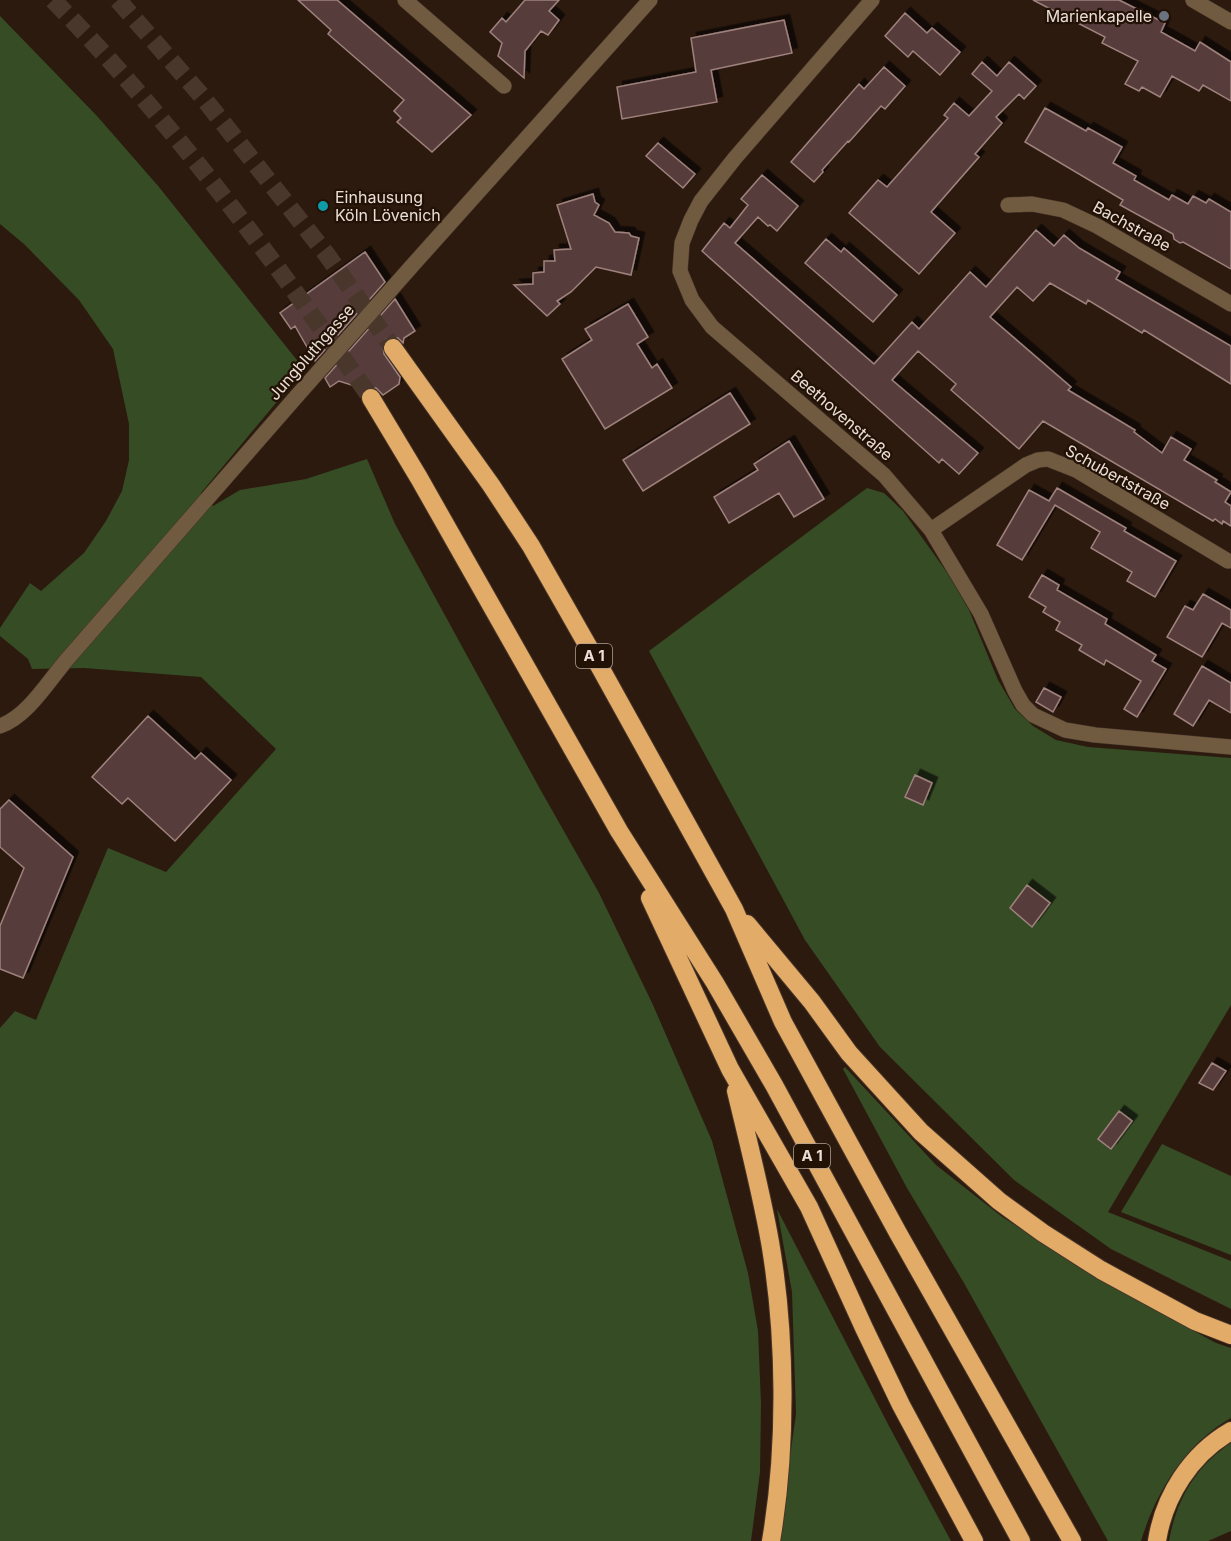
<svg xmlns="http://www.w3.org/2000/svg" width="1231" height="1541" font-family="Inter,sans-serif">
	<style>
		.green { fill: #364c25 }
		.building { fill: #573e3b; stroke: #9f827e; stroke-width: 1.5; filter: url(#shadow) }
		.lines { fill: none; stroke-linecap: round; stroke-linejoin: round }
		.highway-tunnel { stroke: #49372c; stroke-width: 18; stroke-dasharray: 18 9; stroke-linecap: butt }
		.minor-casing { stroke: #47352a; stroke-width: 16 }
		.highway-casing { stroke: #47352a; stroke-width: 20 }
		.minor { stroke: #705a40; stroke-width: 15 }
		.highway { stroke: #e2ab67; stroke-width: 18 }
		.minor-bridge-casing { stroke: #47352a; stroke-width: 16; stroke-linecap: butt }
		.minor-bridge { stroke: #705a40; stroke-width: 15 }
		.worship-dot { fill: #6b7280; stroke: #221105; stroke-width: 2 }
		.culture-dot { fill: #0f9aa8; stroke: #221105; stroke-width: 2 }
		.labels { text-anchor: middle; stroke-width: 4.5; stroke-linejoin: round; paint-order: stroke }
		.shield { fill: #221105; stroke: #afa097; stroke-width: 1.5 }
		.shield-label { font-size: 15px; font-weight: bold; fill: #ebded6 }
		.poi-label { font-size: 16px; fill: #ebded6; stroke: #221105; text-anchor: end }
		.street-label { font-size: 16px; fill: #ebded6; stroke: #221105 }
	</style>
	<defs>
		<filter id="shadow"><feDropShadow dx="5.5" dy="-5.5" stdDeviation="0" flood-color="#0009"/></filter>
	</defs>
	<rect width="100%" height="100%" fill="#2c1a0e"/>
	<!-- green -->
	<path class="green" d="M0,16L97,116L159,187L300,364L292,374L285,392L201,493L213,506L240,490L306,479L367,459L395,524L540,789L599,893L653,1005L712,1141L748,1273L758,1331L761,1404L760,1472L751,1541H0V1028L15,1011L36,1020L108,848L166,872L276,749L201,677L84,668L32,669L28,659L0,636V628L30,583L41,591L84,553L106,521L122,491L129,460V424L113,349L79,300L24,244L0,224Z
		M867,488L884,493L903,511L946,571L969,610L998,680L1015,709L1033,726L1056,740L1088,747L1231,758V1005L1108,1212L1231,1261V1309L1111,1249L1014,1180L880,1047L805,940L649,651Z
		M845,1067L936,1165L1001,1216L1102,1281L1216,1343L1231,1348V1418C1185,1444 1156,1492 1141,1541H1108L964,1283L907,1188L843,1069Z
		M1162,1144L1231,1176V1255L1121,1212Z
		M777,1209L890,1428L951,1541H778L796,1414L792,1292Z
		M1231,1443V1531L1208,1541H1169C1176,1500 1196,1466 1231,1443Z"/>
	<!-- building -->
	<path class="building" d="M298,0H337L471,115L432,152L397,122L401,118L394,111L404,100L328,34L331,30Z
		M525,0H559L549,11L559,20L548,35L541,31L525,51L524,78L498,56L502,43L490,32L502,18L506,22Z
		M1033,0H1119L1165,23L1161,32L1195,51L1200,42L1231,62V101L1203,85L1199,91L1172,76L1160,97L1142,87L1139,91L1125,84L1138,61L1102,43L1105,37Z
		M905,13L927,33L932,28L960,52L940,75L913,51L908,57L885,36Z
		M784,20L792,53L711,70L717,102L622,119L617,87L696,72L691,38Z
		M982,62L997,76L1009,62L1036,86L1024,99L1019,94L996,117L1002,123L975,154L979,157L931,212L955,233L919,274L849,213L878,180L887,187L948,118L944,115L954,103L969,116L992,91L972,74Z
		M884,67L905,86L885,109L881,106L849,142L848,141L822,170L823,172L814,182L791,162L859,84L864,89Z
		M1045,108L1086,131L1088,128L1122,147L1113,163L1136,176L1134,180L1169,200L1172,195L1188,204L1193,196L1206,203L1209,199L1231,212V269L1183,242L1180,243L1174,239L1173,234L1120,205L1123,200L1025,142Z
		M658,143L695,174L683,188L646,156Z
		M762,175L798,206L777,231L770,225L768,226L758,217L735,243L874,364L912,322L919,329L970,272L986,287L1036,230L1054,246L1064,235L1079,248L1120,272L1116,279L1231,346V384L1144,330L1142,333L1088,300L1086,304L1050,283L1033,301L1017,287L990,317L1071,387L1068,390L1135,430L1134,432L1162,453L1171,437L1191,449L1184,460L1217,480L1215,482L1231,492L1225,502L1231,506V526L1223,521L1222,524L1215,519L1213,521L1043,421L1019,449L951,390L956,384L918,351L892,380L978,453L959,474L942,459L939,463L702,251L724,223L730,228L748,205L741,199Z
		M593,194L595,202L599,205L594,215L609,223L615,232L629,233L631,236L639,238L631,275L596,267L571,292L557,301L560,304L547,316L514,285L533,284V273L544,272V261H555L554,250L571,249L557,205Z
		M826,239L841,252L844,248L897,295L873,322L805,263Z
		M365,252L385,282L315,361L295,326L291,329L280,313Z
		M395,299L415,331L404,338L403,343L398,338L392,337L386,339L383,344L384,354L400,377L399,384L383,395L376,388L370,387L364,389L339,381L330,387L325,378Z
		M628,304L648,337L637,344L652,368L657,364L672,388L605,429L562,359L592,340L585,329Z
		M730,393L750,424L643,491L623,460Z
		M789,441L824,499L794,517L779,493L729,523L714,497L758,470L754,464Z
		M1057,488L1126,528L1124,531L1176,561L1155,597L1127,581L1132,572L1091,548L1100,532L1055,505L1022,560L997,545L1029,490L1049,501Z
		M1042,575L1059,585L1057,590L1107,619L1105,624L1156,655L1152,661L1166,669L1137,717L1124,709L1141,681L1106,660L1104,665L1079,650L1082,645L1056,630L1060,622L1043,612L1046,607L1029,597Z
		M1203,594L1231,610V628L1222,623L1202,657L1167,637L1185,606L1193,610Z
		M1202,666L1231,683V713L1209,700L1193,726L1174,714Z
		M1044,688L1061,697L1053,712L1036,702Z
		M148,716L195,759L201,753L231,780L175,841L128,798L122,804L92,777Z
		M915,775L932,783L923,805L905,797Z
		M9,800L73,857L23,978L0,969V926L24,868L0,847V809Z
		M1027,885L1050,903L1032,927L1010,908Z
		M1212,1063L1226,1071L1213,1090L1199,1083Z
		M1119,1111L1132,1121L1111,1149L1098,1139Z"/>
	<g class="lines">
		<!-- highway-tunnel -->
		<path class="highway-tunnel" d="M53,0C173,122 272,258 371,398
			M118,0L201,95L327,255L393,348"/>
		<!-- minor casing -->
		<g class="minor-casing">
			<path id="minor" d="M405,0L504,86
				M872,0L735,158L701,201L691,220L682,243L680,271L692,300L712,327L884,475L931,530L981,614L1015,691L1023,705L1033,715L1065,730L1095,735L1231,747
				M1193,0L1231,22
				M1008,205L1032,204L1063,210L1097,226L1231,304
				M411,267L650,0
				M931,530L1026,465L1038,460L1048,459L1076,470L1228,561
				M0,726C29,716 50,678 70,656C146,570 220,483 296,397"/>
		</g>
		<!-- highway casing -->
		<g class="highway-casing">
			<path id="highway" d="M393,348L491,485L531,546L601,669L734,909L783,1022L898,1233L1072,1541
				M371,398L419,478L619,831L715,983L774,1085L1021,1541
				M650,898L730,1069L809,1207L864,1328L901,1405L974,1541
				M747,924L812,1002L849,1053L921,1132L999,1201L1043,1233L1101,1270L1195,1321L1231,1335
				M736,1091C748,1141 761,1191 770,1242C786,1335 787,1448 771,1541
				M1157,1541C1164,1496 1191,1454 1231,1431"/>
		</g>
		<!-- minor -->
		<use href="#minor" class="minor"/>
		<!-- highway -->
		<use href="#highway" class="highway"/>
		<!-- minor-bridge casing -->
		<g class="minor-bridge-casing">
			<path id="minor-bridge" d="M296,397L411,267"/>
		</g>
		<!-- minor-bridge -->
		<use href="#minor-bridge" class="minor-bridge"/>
	</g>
	<!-- markers -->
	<circle class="worship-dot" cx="1164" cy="16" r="6"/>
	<circle class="culture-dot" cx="323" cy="206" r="6"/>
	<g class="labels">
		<!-- shield labels -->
		<g class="shield">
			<rect x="576" y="644" width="36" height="24" rx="4.5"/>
			<rect x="794" y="1144" width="36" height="24" rx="4.5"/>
		</g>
		<g class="shield-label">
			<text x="594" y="661">A 1</text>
			<text x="812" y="1161">A 1</text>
		</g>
		<!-- poi labels -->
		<g class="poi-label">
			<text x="1152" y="22">Marienkapelle</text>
			<text x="335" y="203" text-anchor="start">Einhausung<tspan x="335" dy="18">Köln Lövenich</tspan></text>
		</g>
		<!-- street labels -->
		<g class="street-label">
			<text transform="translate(1132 226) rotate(29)" y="6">Bachstraße</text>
			<text transform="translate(311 352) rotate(-49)" y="6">Jungbluthgasse</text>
			<text transform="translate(842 415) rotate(41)" y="6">Beethovenstraße</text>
			<text transform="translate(1118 477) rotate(29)" y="6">Schubertstraße</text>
		</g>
	</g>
</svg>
